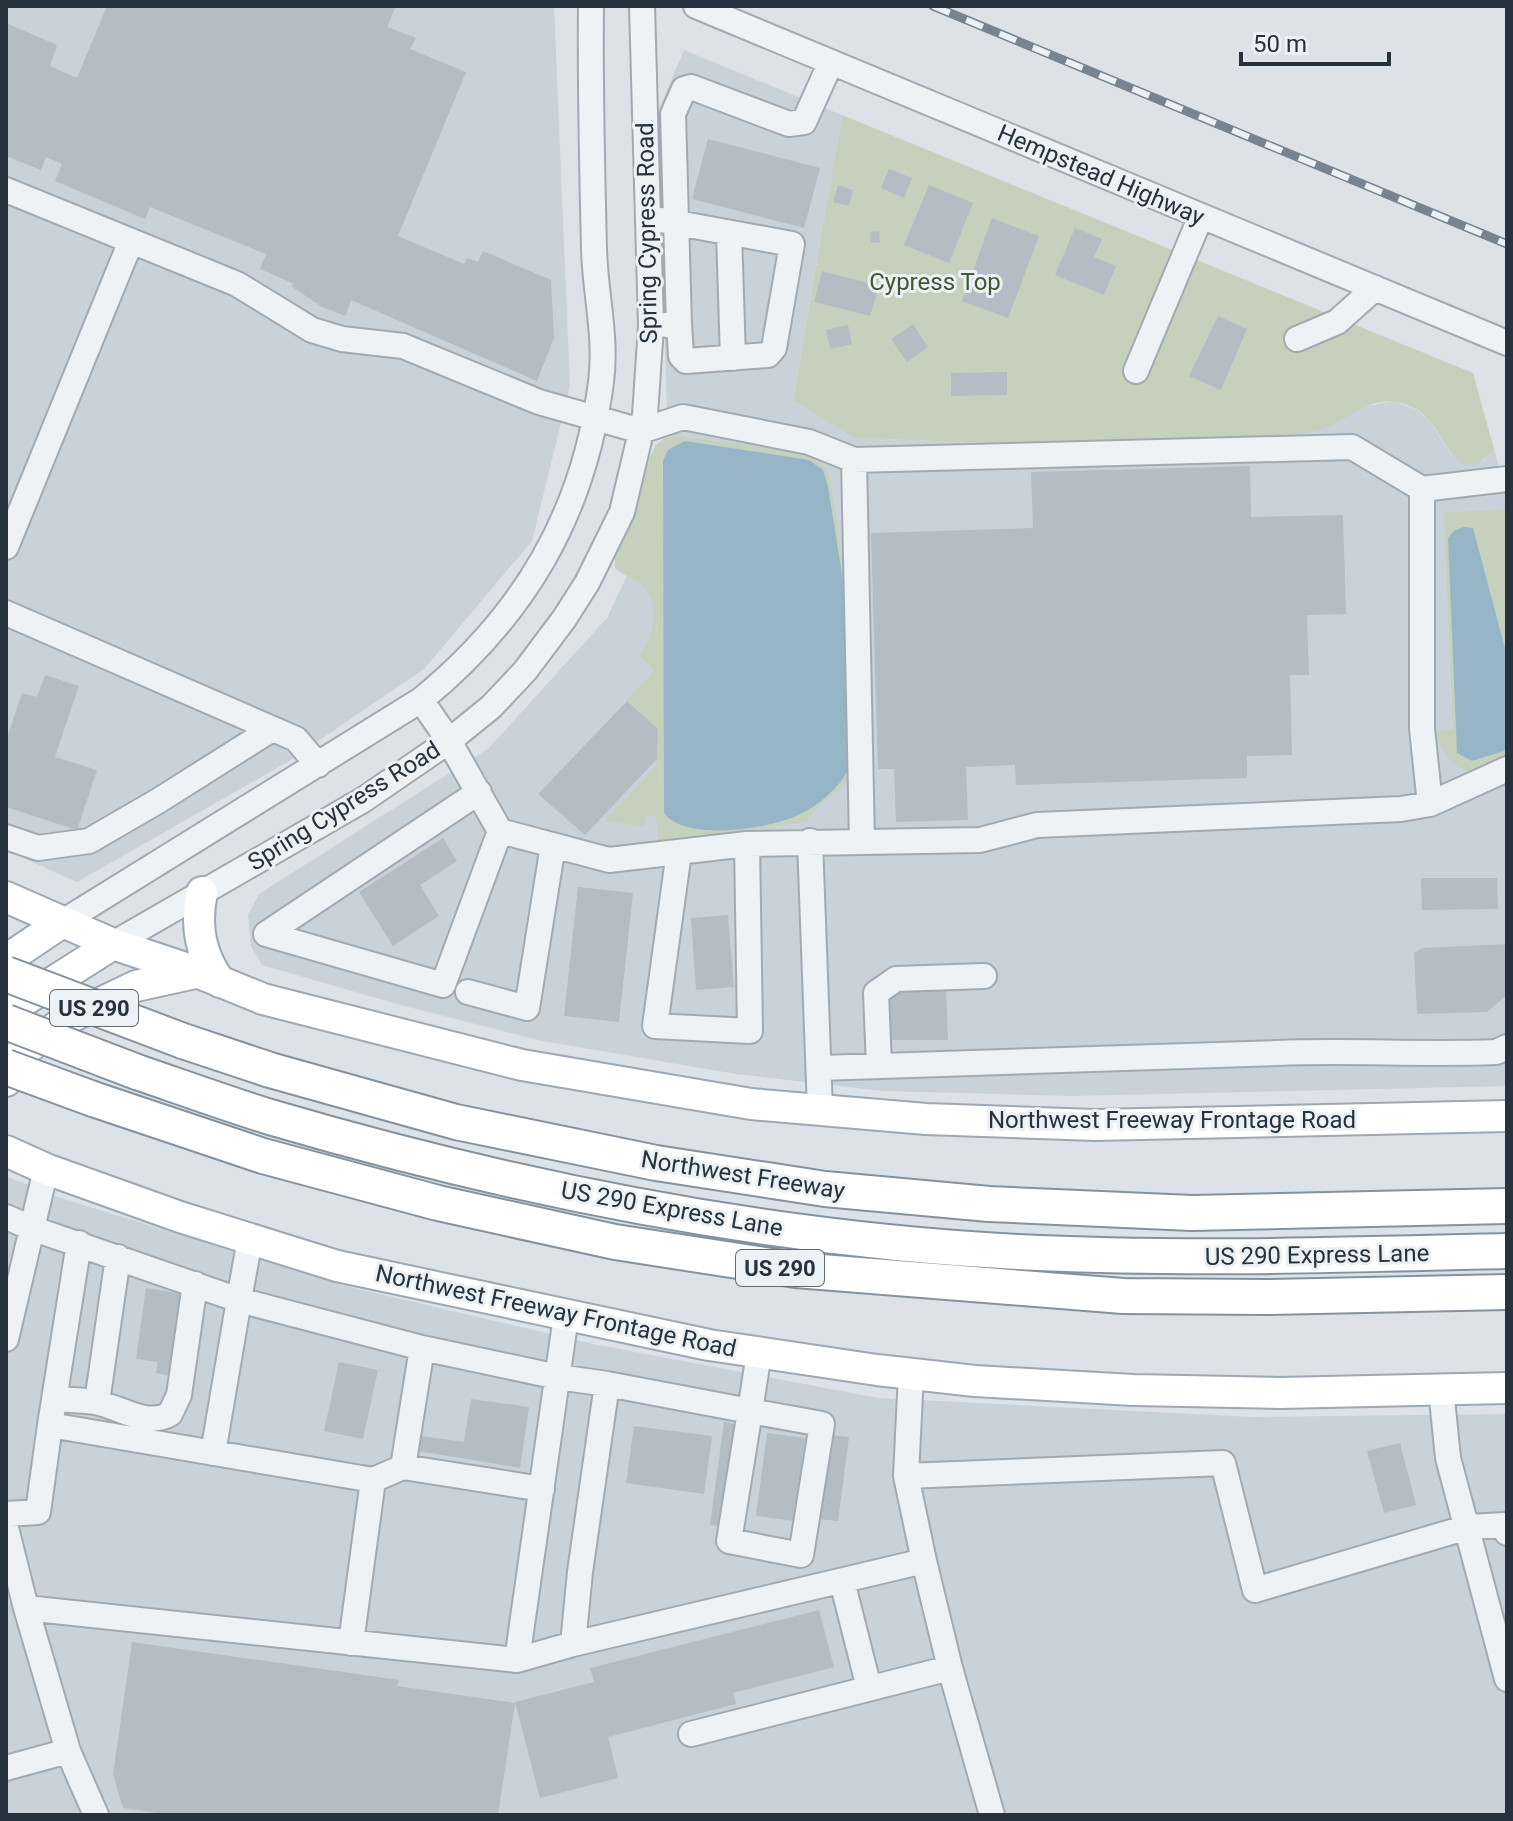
<svg xmlns="http://www.w3.org/2000/svg" width="1513" height="1821" font-family="Roboto,sans-serif">
	<style>
		.built { fill: #cad2d9 }
		.green { fill: #c5d1bd }
		.water { fill: #96b6c8 }
		.building { fill: #b4bcc4 }
		.lines { fill: none; stroke-linecap: round; stroke-linejoin: round }
		.minor-casing { stroke: #a2aab1; stroke-width: 28 }
		.major-casing { stroke: #9ca8b3; stroke-width: 34 }
		.highway-casing { stroke: #84929e; stroke-width: 38 }
		.minor { stroke: #eff2f5; stroke-width: 24 }
		.major { stroke: #fff; stroke-width: 30 }
		.highway { stroke: #fff; stroke-width: 34 }
		.rail-casing { stroke: #768491; stroke-width: 9 }
		.rail { stroke: #ecf1f5; stroke-width: 6; stroke-dasharray: 18; stroke-linecap: butt }
		.highway-bridge-casing { stroke: #84929e; stroke-width: 38; stroke-linecap: butt }
		.highway-bridge { stroke: #fff; stroke-width: 34 }
		.labels { text-anchor: middle; stroke-width: 6; stroke-linejoin: round; paint-order: stroke }
		.shield { fill: #ecf1f5; stroke: #616b74; stroke-width: 2 }
		.shield-label { font-size: 22px; font-weight: bold; fill: #26323d }
		.street-label { font-size: 24px; fill: #26323d; stroke: #ecf1f5 }
		.park-label { font-size: 24px; fill: #405933; stroke: #ecf1f5 }
	</style>
	<rect width="100%" height="100%" fill="#dce2e7"/>
	<!-- built -->
	<path class="built" d="M6,6H554L570,386L532,541L424,669L286,763L77,882L6,850Z
		M684,50L842,115L793,399L854,438L993,443L1294,435L1332,425L1359,408L1393,401L1417,410L1429,420L1451,454L1483,461L1494,449L1507,497V1086L1071,1096L883,1091L736,1074L542,1041L397,1004L262,965L251,946L248,915L259,894L489,748L607,618L632,565L668,450L658,111Z
		M6,1176L58,1197L341,1285L598,1345L879,1398L1253,1417L1507,1414V1815H6Z"/>
	<!-- green -->
	<path class="green" d="M842,115L1473,373L1494,449C1453,496 1447,426 1416,409C1378,389 1361,412 1330,426C1319,431 1306,433 1294,435L993,443L854,438L793,400Z
		M677,436L806,453L820,461L830,478L850,609L851,776C838,794 818,801 807,821L662,845L658,840L656,815L645,816V827L605,821L656,766V729L627,700L654,670L639,655C654,639 661,601 642,585C633,578 623,576 615,568V557L629,525L648,461L656,445L665,438Z
		M1507,510V754C1496,757 1488,766 1477,770C1456,777 1441,749 1435,734L1438,731L1453,730L1444,512Z"/>
	<!-- water -->
	<path class="water" d="M685,441L809,460L823,470L828,486L847,607L852,760C846,783 818,807 796,816C766,829 686,842 664,813L663,461L668,450Z
		M1463,527L1473,528L1507,656V750L1472,761L1457,753L1448,538L1454,531Z"/>
	<!-- building -->
	<path class="building" d="M107,6H396L387,27L416,38L410,49L466,72L398,236L464,264L467,258L478,262L483,251L551,280L554,338L537,381L351,300L346,316L322,307L291,286L294,284L260,269L266,254L150,207L145,219L55,181L62,164L46,157L41,170L6,156V23L57,45L50,66L77,78Z
		M708,139L820,168L804,228L692,199Z
		M889,169L912,178L904,198L881,188Z
		M838,185L853,190L849,206L833,202Z
		M929,185L973,203L949,263L904,245Z
		M992,218L1039,236L1008,318L962,301Z
		M1075,228L1102,239L1094,257L1116,266L1104,295L1055,275Z
		M879,231L880,242L871,243L870,232Z
		M822,271L879,286L870,316L814,302Z
		M1218,316L1247,329L1221,390L1189,376Z
		M913,324L928,347L907,362L891,339Z
		M848,325L852,344L830,349L826,330Z
		M1007,372V395L951,396V373Z
		M1250,466L1251,517L1343,515L1346,614L1307,615L1309,675H1290L1292,755L1247,756V778L1016,785L1015,765L966,767L968,820L896,822L894,769H878L871,533L1033,528L1031,472Z
		M45,675L79,686L55,757L97,770L77,830L6,807V741L22,693L37,697Z
		M627,701L658,729L657,759L585,835L538,794Z
		M443,838L457,861L420,885L439,916L393,946L359,892Z
		M1421,878H1497L1498,909L1422,910Z
		M578,887L633,893L619,1022L564,1016Z
		M728,915L734,987L696,990L691,918Z
		M1507,944V995L1487,1012L1417,1014L1414,953L1422,948Z
		M946,988L948,1040H883L882,991Z
		M146,1288L184,1294L172,1376L156,1373L158,1362L136,1359Z
		M339,1362L378,1370L363,1439L324,1431Z
		M471,1399L529,1407L520,1468L412,1450L414,1435L464,1442Z
		M724,1422L740,1425L726,1527L710,1525Z
		M634,1426L712,1436L704,1494L626,1483Z
		M767,1433L805,1438L794,1521L756,1516Z
		M831,1435L849,1437L838,1521L819,1519Z
		M1400,1443L1416,1505L1384,1513L1367,1451Z
		M819,1610L834,1667L733,1693L736,1704L608,1737L618,1778L540,1798L515,1702L594,1682L590,1668Z
		M132,1642L399,1680L397,1686L515,1703L498,1815H172L123,1808L113,1774Z"/>
	<g class="lines">
		<!-- minor casing -->
		<g class="minor-casing">
			<path id="minor" d="M696,6L1507,343
				M6,190L237,284L312,330L342,339L403,346L539,402L641,431L683,417L809,442L854,460L1352,447L1422,489
				M661,220L792,244L774,348L768,355L686,361L681,356L679,324L666,325
				M729,233L733,358
				M679,324L673,114L684,89L691,87L789,124L804,122L831,62
				M1297,339L1337,322L1375,288
				M1136,371L1201,216
				M854,460L862,842
				M6,547L131,241
				M6,613L296,739L318,765
				M421,700L449,741L500,831L609,860L747,844L980,840L1037,825L1401,809L1430,804L1507,769
				M479,792L266,934L443,985L500,831
				M1430,804L1422,729V489L1507,479
				M6,837L38,848L89,841L158,801L272,729
				M810,841L820,1110
				M679,852L655,1026L750,1031L747,844
				M61,923L421,700C524,616 584,514 601,382C607,337 595,293 594,249C592,168 590,87 591,6
				M113,944L363,800L449,741L491,707L525,671L564,619L587,583L622,512L645,415L651,326L642,6
				M468,992L527,1008L553,845
				M879,1066L876,993L896,979L984,976
				M820,1068C972,1064 1124,1058 1277,1053C1350,1050 1423,1055 1496,1052L1507,1047
				M6,1217L34,1229L239,1300L213,1453
				M250,1239L239,1300L422,1348L558,1377L607,1384L750,1411L759,1353
				M79,1243L50,1425L373,1480
				M6,1339L46,1169
				M911,1374L906,1476L1223,1463L1255,1590L1468,1527L1505,1525L1507,1533
				M1441,1389L1448,1458L1507,1679
				M55,1399C68,1400 81,1400 94,1402C119,1406 146,1428 170,1414L179,1395L195,1284
				M97,1402L118,1257
				M750,1411L822,1424L801,1555L729,1541Z
				M403,1467L422,1348
				M6,1514L38,1512L50,1425
				M6,1528L26,1608L517,1660L573,1644L924,1561L906,1476
				M842,1581L869,1688
				M351,1643L373,1480L403,1467L542,1489
				M573,1644L580,1572L607,1384
				M517,1660L566,1316
				M950,1668L992,1815
				M691,1734L950,1668L924,1561
				M68,1751L96,1815
				M6,1768L68,1751L26,1608"/>
		</g>
		<!-- major casing -->
		<g class="major-casing">
			<path id="major" d="M202,892C195,926 200,954 220,982
				M6,897L113,944L197,972L263,999L522,1065L751,1104L926,1119L1095,1125L1507,1116
				M6,960L61,923
				M6,1012L113,944
				M6,1081L18,1055L69,1018L136,986L195,973
				M6,1151L46,1169L180,1217L337,1266L709,1345L877,1370L975,1381L1133,1390L1280,1393L1507,1388"/>
		</g>
		<!-- highway casing -->
		<g class="highway-casing">
			<path id="highway" d="M183,1041L270,1070L456,1122L656,1163L825,1189L989,1204L1192,1213L1507,1206
				M137,1072C181,1087 225,1103 270,1117C512,1188 765,1239 1018,1252C1181,1260 1344,1255 1507,1251
				M93,1099L263,1156L438,1203L615,1242L796,1270L1123,1296L1267,1297L1507,1292"/>
		</g>
		<!-- minor -->
		<use href="#minor" class="minor"/>
		<!-- major -->
		<use href="#major" class="major"/>
		<!-- highway -->
		<use href="#highway" class="highway"/>
		<!-- rail casing -->
		<g class="rail-casing">
			<path id="rail" d="M933,6L1507,244"/>
		</g>
		<!-- rail -->
		<use href="#rail" class="rail"/>
		<!-- highway-bridge casing -->
		<g class="highway-bridge-casing">
			<path id="highway-bridge" d="M6,974L183,1041
				M6,1022L137,1072
				M6,1067L93,1099"/>
		</g>
		<!-- highway-bridge -->
		<use href="#highway-bridge" class="highway-bridge"/>
	</g>
	<g class="labels">
		<!-- shield labels -->
		<g class="shield">
			<rect x="50" y="990" width="88" height="36" rx="6"/>
			<rect x="736" y="1250" width="88" height="36" rx="6"/>
		</g>
		<g class="shield-label">
			<text x="94" y="1016">US 290</text>
			<text x="780" y="1276">US 290</text>
		</g>
		<!-- street labels -->
		<g class="street-label">
			<text transform="translate(1101 175) rotate(23)" y="8">Hempstead Highway</text>
			<text transform="translate(647 233) rotate(-91)" y="8">Spring Cypress Road</text>
			<text transform="translate(344 806) rotate(-32)" y="8">Spring Cypress Road</text>
			<text x="1172" y="1128">Northwest Freeway Frontage Road</text>
			<text transform="translate(743 1175) rotate(9)" y="8">Northwest Freeway</text>
			<text transform="translate(672 1209) rotate(10)" y="8">US 290 Express Lane</text>
			<text transform="translate(1317 1255) rotate(-1)" y="8">US 290 Express Lane</text>
			<text transform="translate(556 1311) rotate(12)" y="8">Northwest Freeway Frontage Road</text>
		</g>
		<!-- park labels -->
		<g class="park-label">
			<text x="935" y="290">Cypress Top</text>
		</g>
	</g>
	<!-- border -->
	<rect width="1513" height="1821" fill="none" stroke="#26323d" stroke-width="16"/>
	<!-- scale -->
	<path d="M1241 52v12h148v-12" fill="none" stroke="#26323d" stroke-width="4"/>
	<text x="1253" y="52" font-size="24" fill="#26323d" stroke="#ecf1f5" stroke-width="6" paint-order="stroke">50 m</text>
</svg>
